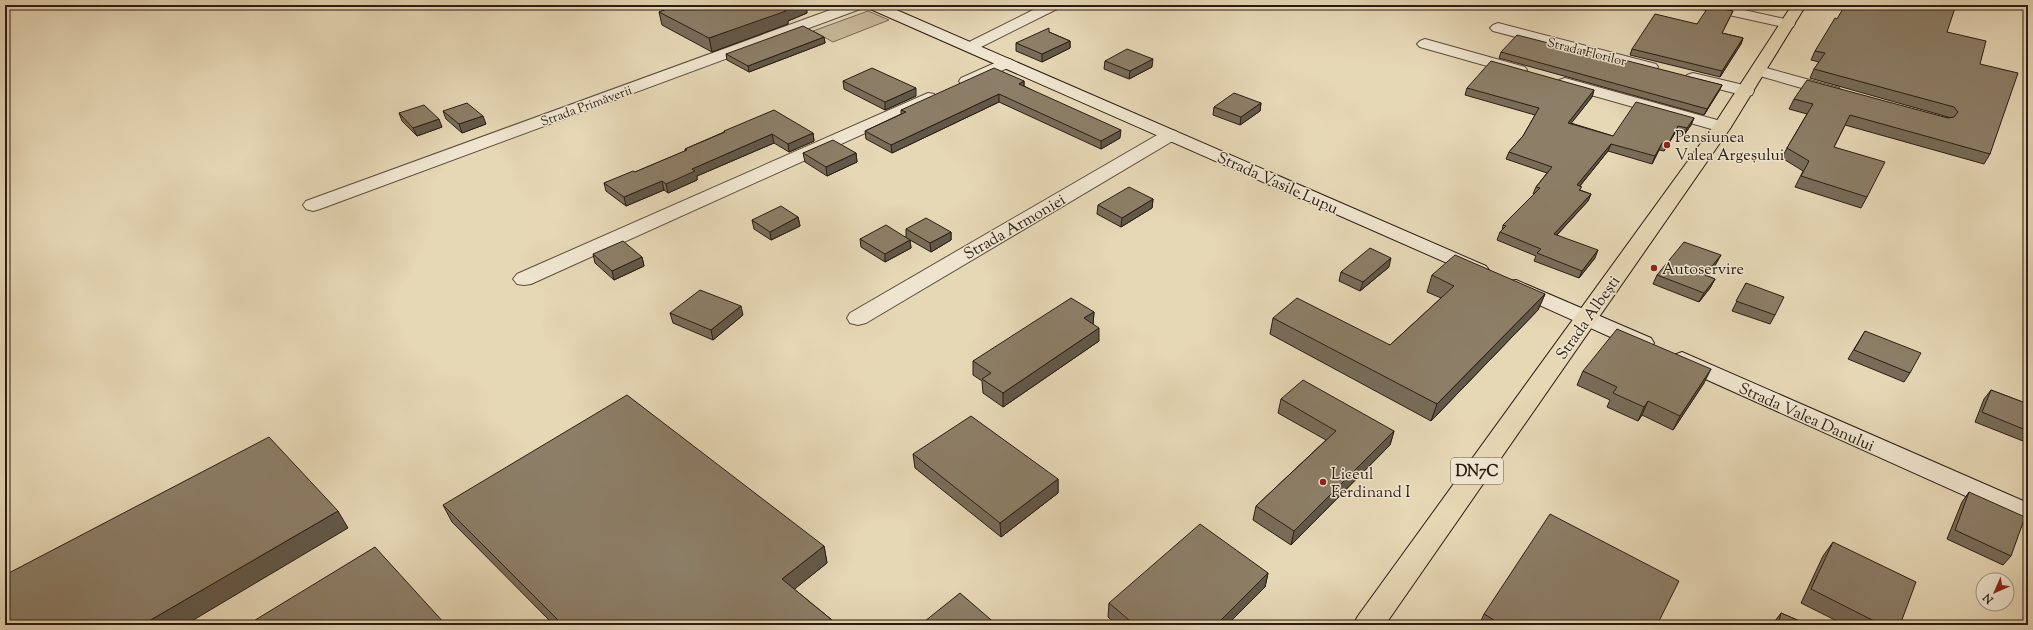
<svg xmlns="http://www.w3.org/2000/svg" width="2033" height="630" font-family="'Sorts Mill Goudy',serif">
	<style>
		.green { fill: #c6b799; stroke: #786a56 }
		.lines { fill: none; stroke-linecap: round; stroke-linejoin: round }
		.minor-casing { stroke: #5a4c3c; stroke-width: 2 }
		.secondary-casing { stroke: #2b1d13; stroke-width: 2 }
		.primary-casing { stroke: #2b1d13; stroke-width: 2 }
		.minor { fill: #efe5cf; fill-rule: evenodd }
		.secondary { fill: #efe5cf; fill-rule: evenodd }
		.primary { fill: #e6d7b5; fill-rule: evenodd }
		.wall { fill: #786c59; stroke: #2b1d13 }
		.shaded-wall { fill: #625848; stroke: #2b1d13 }
		.building { fill: #8c7e67; stroke: #2b1d13 }
		.poi-dot { fill: #8f2418; stroke: #efe5cf; stroke-width: 1.5 }
		.labels { text-anchor: middle; stroke-width: 3; stroke-linejoin: round; paint-order: stroke }
		.far-street-label { font-size: 13px; fill: #2b1d13; stroke: #efe5cf }
		.shield { fill: #efe5cf; stroke: #66594b; stroke-width: 1 }
		.shield-label { font-size: 15px; font-weight: bold; fill: #2b1d13 }
		.poi-label { font-size: 16px; fill: #2b1d13; stroke: #efe5cf; text-anchor: start }
		.street-label { font-size: 16px; fill: #2b1d13; stroke: #efe5cf }
	</style>
	<rect width="100%" height="100%" fill="#e6d7b5"/>
	<filter id="stains"><feTurbulence type="fractalNoise" baseFrequency=".005" numOctaves="4"/><feColorMatrix values="0 0 0 0 .2 0 0 0 0 .09 0 0 0 0 .02 0 0 0 .5 -.17"/></filter>
	<radialGradient id="worn" r=".72"><stop offset=".6" stop-color="#630" stop-opacity="0"/><stop offset="1" stop-color="#630" stop-opacity=".3"/></radialGradient>
	<!-- green -->
	<path class="green" d="M868,11L889,20L833,42L813,31Z"/>
	<g class="lines">
		<!-- minor casing -->
		<g class="minor-casing">
			<path id="minor" d="M844,5H865L863,8L320,209L313,211L306,209L303,205L306,201Z
				M1043,5H1061L1059,8L975,50H965L962,47L965,44Z
				M1695,5H1722L1793,21L1795,24L1793,27L1788,28L1697,8Z
				M1498,23L1656,64L1658,67L1656,70L1650,72L1493,31L1490,28L1493,25Z
				M1425,39L1525,67L1527,70L1525,73L1519,75L1420,47L1417,44L1420,41Z
				M1006,58L1012,60L1014,63L1012,66L973,84L967,86L961,84L959,81L961,78Z
				M1759,66L1839,88L1841,92L1839,96L1833,97L1753,74L1751,71L1753,68Z
				M1693,73L1752,87L1754,91L1752,95L1746,96L1687,81L1685,78L1687,75Z
				M1565,78L1728,123L1731,127L1728,131L1722,132L1559,86L1557,83L1559,80Z
				M928,93L934,94L936,98L934,102L531,284L524,285L517,284L513,279L517,274Z
				M1170,130L1176,131L1179,135L1176,139L866,323L858,325L850,323L847,318L850,313L1164,131Z"/>
		</g>
		<!-- secondary casing -->
		<g class="secondary-casing">
			<path id="secondary" d="M866,5H885L1486,266L1489,270L1486,274L1479,276L1472,274L868,8Z
				M1516,280L1651,338L1654,343L1651,348L1643,350L1635,348L1508,291L1505,286L1508,281Z
				M1682,352L2028,503V524L1674,365L1670,360L1674,355Z"/>
		</g>
		<!-- primary casing -->
		<g class="primary-casing">
			<path id="primary" d="M1792,5H1806L1731,127L1385,625H1353L1358,616L1714,125Z"/>
		</g>
		<!-- minor -->
		<use href="#minor" class="minor"/>
		<!-- secondary -->
		<use href="#secondary" class="secondary"/>
		<!-- primary -->
		<use href="#primary" class="primary"/>
	</g>
	<!-- wall -->
	<path class="wall" d="M678,5H806L807,13L788,21V24L712,52L662,25L659,12Z
		M1723,5H1738L1737,7Z
		M1733,11L1722,33L1743,38L1741,44L1720,77L1630,55L1632,49L1697,24Z
		M1049,32L1070,41V48L1042,62L1016,51V43Z
		M1947,32L1980,64L1990,154L1984,164L1845,125L1834,147L1867,197L1861,208L1795,187L1803,171L1782,158L1787,148L1807,114L1789,109L1794,99L1948,118H1950L1948,117L1810,78L1814,69L1819,62L1811,60L1815,51Z
		M824,37L825,43L749,72L727,60L726,54Z
		M1580,51L1722,85L1719,91L1704,115L1499,58L1501,52Z
		M1105,61L1152,67L1129,79L1104,69Z
		M843,81L916,96L885,110L844,89Z
		M1024,81V86L1120,138L1101,149L999,102L892,153L866,139L865,131L901,114V110Z
		M1467,88L1594,90L1592,97L1571,123L1613,136L1694,118L1691,125L1684,135L1675,133L1664,151L1659,150L1652,164L1608,151L1580,186V190L1591,194L1588,201L1557,235L1595,258L1579,278L1534,261L1536,256L1497,240L1500,232L1502,231L1503,225L1534,195L1533,194L1536,187L1547,173L1506,159L1509,152L1523,136L1535,115L1465,95Z
		M1261,103L1260,111L1240,125L1213,115L1214,107Z
		M443,111L486,124L462,133L446,119Z
		M399,113L442,127L417,136L402,121Z
		M724,131L813,133L814,141L789,152L774,143L697,176V180L668,193L664,190L626,206L606,191L604,183L635,172L685,151V149L724,132Z
		M803,153H856L857,162L827,176L805,162Z
		M1153,199L1152,208L1121,227L1097,214L1098,205Z
		M798,217L800,226L771,240L754,229L752,220Z
		M906,229L951,232V240L931,252L910,240L911,248L885,262L861,247L860,239L906,237Z
		M593,254L642,257L644,266L614,280L595,263Z
		M1716,264L1707,276L1715,279L1710,288L1699,302L1653,284L1657,275Z
		M1389,267L1360,291L1339,281L1341,272Z
		M1432,275L1545,294L1538,310L1431,421L1270,334L1273,318L1390,345L1441,298L1427,292Z
		M1746,283L1775,315L1770,324L1732,311Z
		M1094,312L1093,324L1099,341L1003,407L983,393L982,381L973,375V361Z
		M670,313L743,315L713,340L673,323Z
		M1865,331L1910,373L1904,382L1848,359Z
		M1583,371L1704,383L1673,430L1642,415L1638,421L1607,407L1610,400L1577,385Z
		M1991,390L2028,404V443L1975,422L1984,399Z
		M1281,399L1394,431L1390,445L1291,545L1253,520L1256,506L1326,440L1278,413Z
		M913,454L1058,479V493L1001,537L915,468Z
		M1969,492L2011,556L2003,565L1947,539L1962,502Z
		M443,505L824,546L827,563L794,589L838,625H554L452,522Z
		M1833,542L1900,625H1845L1801,603L1823,556Z
		M1268,573L1265,587L1227,625H1117L1108,617L1109,603Z
		M1781,613L1809,625H1772Z
		M1484,614L1657,625H1479Z"/>
	<!-- shaded-wall -->
	<path class="shaded-wall" d="M793,5H806L807,13L788,21V24L712,52L709,38Z
		M824,37L825,43L749,72L748,66Z
		M1743,38L1741,44L1720,77L1722,71Z
		M1070,41V48L1042,62V54Z
		M1153,59L1152,67L1129,79L1130,71Z
		M1024,81V89L1019,84Z
		M1722,85L1719,91L1704,115L1707,109Z
		M916,88V96L885,110V102Z
		M1594,90L1592,97L1566,130L1568,123Z
		M999,94V102L892,153L891,145Z
		M1261,103L1260,111L1240,125L1241,117Z
		M483,116L486,124L462,133L459,124Z
		M1694,118L1691,125L1684,135L1687,128Z
		M439,119L442,127L417,136L413,128Z
		M1678,126L1675,133L1664,151L1668,144Z
		M1121,130L1120,138L1101,149V141Z
		M813,133L814,141L789,152L788,144Z
		M772,134L774,143L697,176V180L668,193L666,184L692,169Z
		M1662,143L1659,150L1652,164L1655,156Z
		M1611,144L1608,151L1574,193L1577,185Z
		M856,153L857,162L827,176L826,167Z
		M662,181L664,190L626,206L624,197Z
		M1591,194L1588,201L1551,241L1554,234Z
		M1153,199L1152,208L1121,227L1122,218Z
		M798,217L800,226L771,240L770,232Z
		M951,232V240L931,252L930,243Z
		M910,240L911,248L885,262V254Z
		M1598,250L1595,258L1579,278L1582,271Z
		M1721,255L1716,264L1701,284L1705,275Z
		M642,257L644,266L614,280L612,271Z
		M1391,258L1389,267L1360,291L1363,282Z
		M1715,279L1710,288L1699,302L1704,293Z
		M1545,294L1538,310L1431,421L1437,404Z
		M741,306L743,315L713,340L711,330Z
		M1094,312L1093,325L1084,318Z
		M1099,328V341L1003,407V393Z
		M1711,369L1704,383L1673,430L1680,416Z
		M1648,401L1642,415L1638,421L1644,407Z
		M1394,431L1390,445L1291,545L1294,531Z
		M1058,479V493L1001,537L1000,523Z
		M338,511L348,528L185,625H142Z
		M824,546L827,563L786,596L782,579Z
		M1268,573L1265,587L1227,625H1216Z"/>
	<!-- building -->
	<path class="building" d="M678,5H793L783,9L786,11L709,38L659,12Z
		M1845,5H1956L1947,32L1986,41L1980,64L2018,73L1990,154L1850,115L1834,147L1885,162L1867,197L1801,176L1809,161L1787,148L1813,104L1794,99L1807,80L1948,118L1954,117L1958,112L1954,107L1814,69L1825,53L1815,51L1835,18L1837,19Z
		M1709,6L1733,11L1722,33L1743,38L1722,71L1632,49L1655,14L1697,24Z
		M803,26L824,37L748,66L726,54Z
		M1049,28V32L1070,41L1042,54L1016,43Z
		M1517,35L1580,51L1581,49L1722,85L1707,109L1501,52Z
		M1127,49L1153,59L1130,71L1105,61Z
		M1491,61L1594,90L1568,123L1613,136L1636,102L1694,118L1687,128L1678,126L1668,144L1662,143L1655,156L1611,144L1577,185L1582,187L1579,190L1591,194L1554,234L1598,250L1582,271L1537,253L1541,249L1500,232L1506,226L1503,225L1540,188L1536,187L1552,167L1509,152L1523,136L1539,108L1467,88Z
		M872,68L916,88L885,102L843,81Z
		M994,68L1024,81L1019,84L1121,130L1101,141L999,94L891,145L865,131L906,112L901,110Z
		M1234,93L1261,103L1241,117L1214,107Z
		M467,103L483,116L459,124L443,111Z
		M424,105L439,119L413,128L399,113Z
		M774,110L813,133L788,144L772,134L692,169L695,171L666,184L662,181L624,197L604,183L633,171L635,172L687,150L685,149L725,132L724,131Z
		M833,140L856,153L826,167L803,153Z
		M1129,187L1153,199L1122,218L1098,205Z
		M781,206L798,217L770,232L752,220Z
		M926,218L951,232L930,243L906,229Z
		M886,225L910,240L885,254L860,239Z
		M623,241L642,257L612,271L593,254Z
		M1684,242L1721,255L1705,275L1715,279L1704,293L1657,275Z
		M1370,248L1391,258L1363,282L1341,272Z
		M1455,255L1545,294L1437,404L1273,318L1297,298L1390,345L1454,286L1432,275Z
		M1746,283L1784,297L1775,315L1736,301Z
		M700,290L741,306L711,330L670,313Z
		M1071,298L1094,312L1084,318L1099,328L1003,393L982,379L991,373L973,361Z
		M1617,329L1711,369L1680,416L1648,401L1644,407L1613,393L1617,387L1583,371Z
		M1865,331L1921,353L1910,373L1854,350Z
		M1303,380L1394,431L1294,531L1256,506L1336,431L1281,399Z
		M1991,390L2028,404V431L1982,412Z
		M627,395L824,546L782,579L838,625H563L443,505Z
		M971,416L1058,479L1000,523L913,454Z
		M269,437L338,511L142,625H5V575Z
		M1969,492L2025,517L2011,556L1955,530Z
		M1550,514L1679,581L1657,625H1502L1484,614Z
		M1200,524L1268,573L1216,625H1135L1109,603Z
		M1833,542L1916,582L1900,625H1882L1811,589Z
		M375,547L446,625H247Z
		M960,593L997,625H920Z
		M1781,613L1809,625H1778Z"/>
	<!-- markers -->
	<g class="poi-dot">
		<circle cx="1667" cy="145" r="4"/>
		<circle cx="1654" cy="268" r="4"/>
		<circle cx="1323" cy="482" r="4"/>
	</g>
	<g class="labels">
		<!-- far-street labels -->
		<g class="far-street-label">
			<text transform="translate(1587 51) rotate(14)" y="5">Strada Florilor</text>
			<text transform="translate(586 105) rotate(-20)" y="5">Strada Primăverii</text>
		</g>
		<!-- shield labels -->
		<rect class="shield" x="1451" y="458" width="52" height="26" rx="3"/>
		<g class="shield-label">
			<text x="1477" y="476">DN7C</text>
		</g>
		<!-- poi labels -->
		<g class="poi-label">
			<text x="1675" y="142">Pensiunea<tspan x="1675" dy="18">Valea Argeșului</tspan></text>
			<text x="1662" y="274">Autoservire</text>
			<text x="1331" y="479">Liceul<tspan x="1331" dy="18">Ferdinand I</tspan></text>
		</g>
		<!-- street labels -->
		<g class="street-label">
			<text transform="translate(1278 182) rotate(24)" y="6">Strada Vasile Lupu</text>
			<text transform="translate(1014 226) rotate(-30)" y="6">Strada Armoniei</text>
			<text transform="translate(1587 317) rotate(-55)" y="6">Strada Albești</text>
			<text transform="translate(1807 416) rotate(24)" y="6">Strada Valea Danului</text>
		</g>
	</g>
	<!-- margin -->
	<rect width="2033" height="630" fill="none" stroke="#e6d7b5" stroke-width="20"/>
	<rect x="6" y="6" width="2021" height="618" fill="none" stroke="#2b1d13" stroke-width="2"/>
	<rect x="10" y="10" width="2013" height="610" fill="none" stroke="#2b1d13"/>
	<!-- north arrow -->
	<g transform="translate(1995 592) rotate(225)"><circle r="19" fill="#efe5cf" stroke="#a19584"/>
	<path d="M0-3L7 15L0 10L-7 15Z" fill="#8f2418"/>
	<text y="-6" font-size="11" font-weight="bold" text-anchor="middle" fill="#2b1d13">N</text>
	</g>
	<rect width="100%" height="100%" filter="url(#stains)"/>
	<rect width="100%" height="100%" fill="url(#worn)"/>
</svg>
